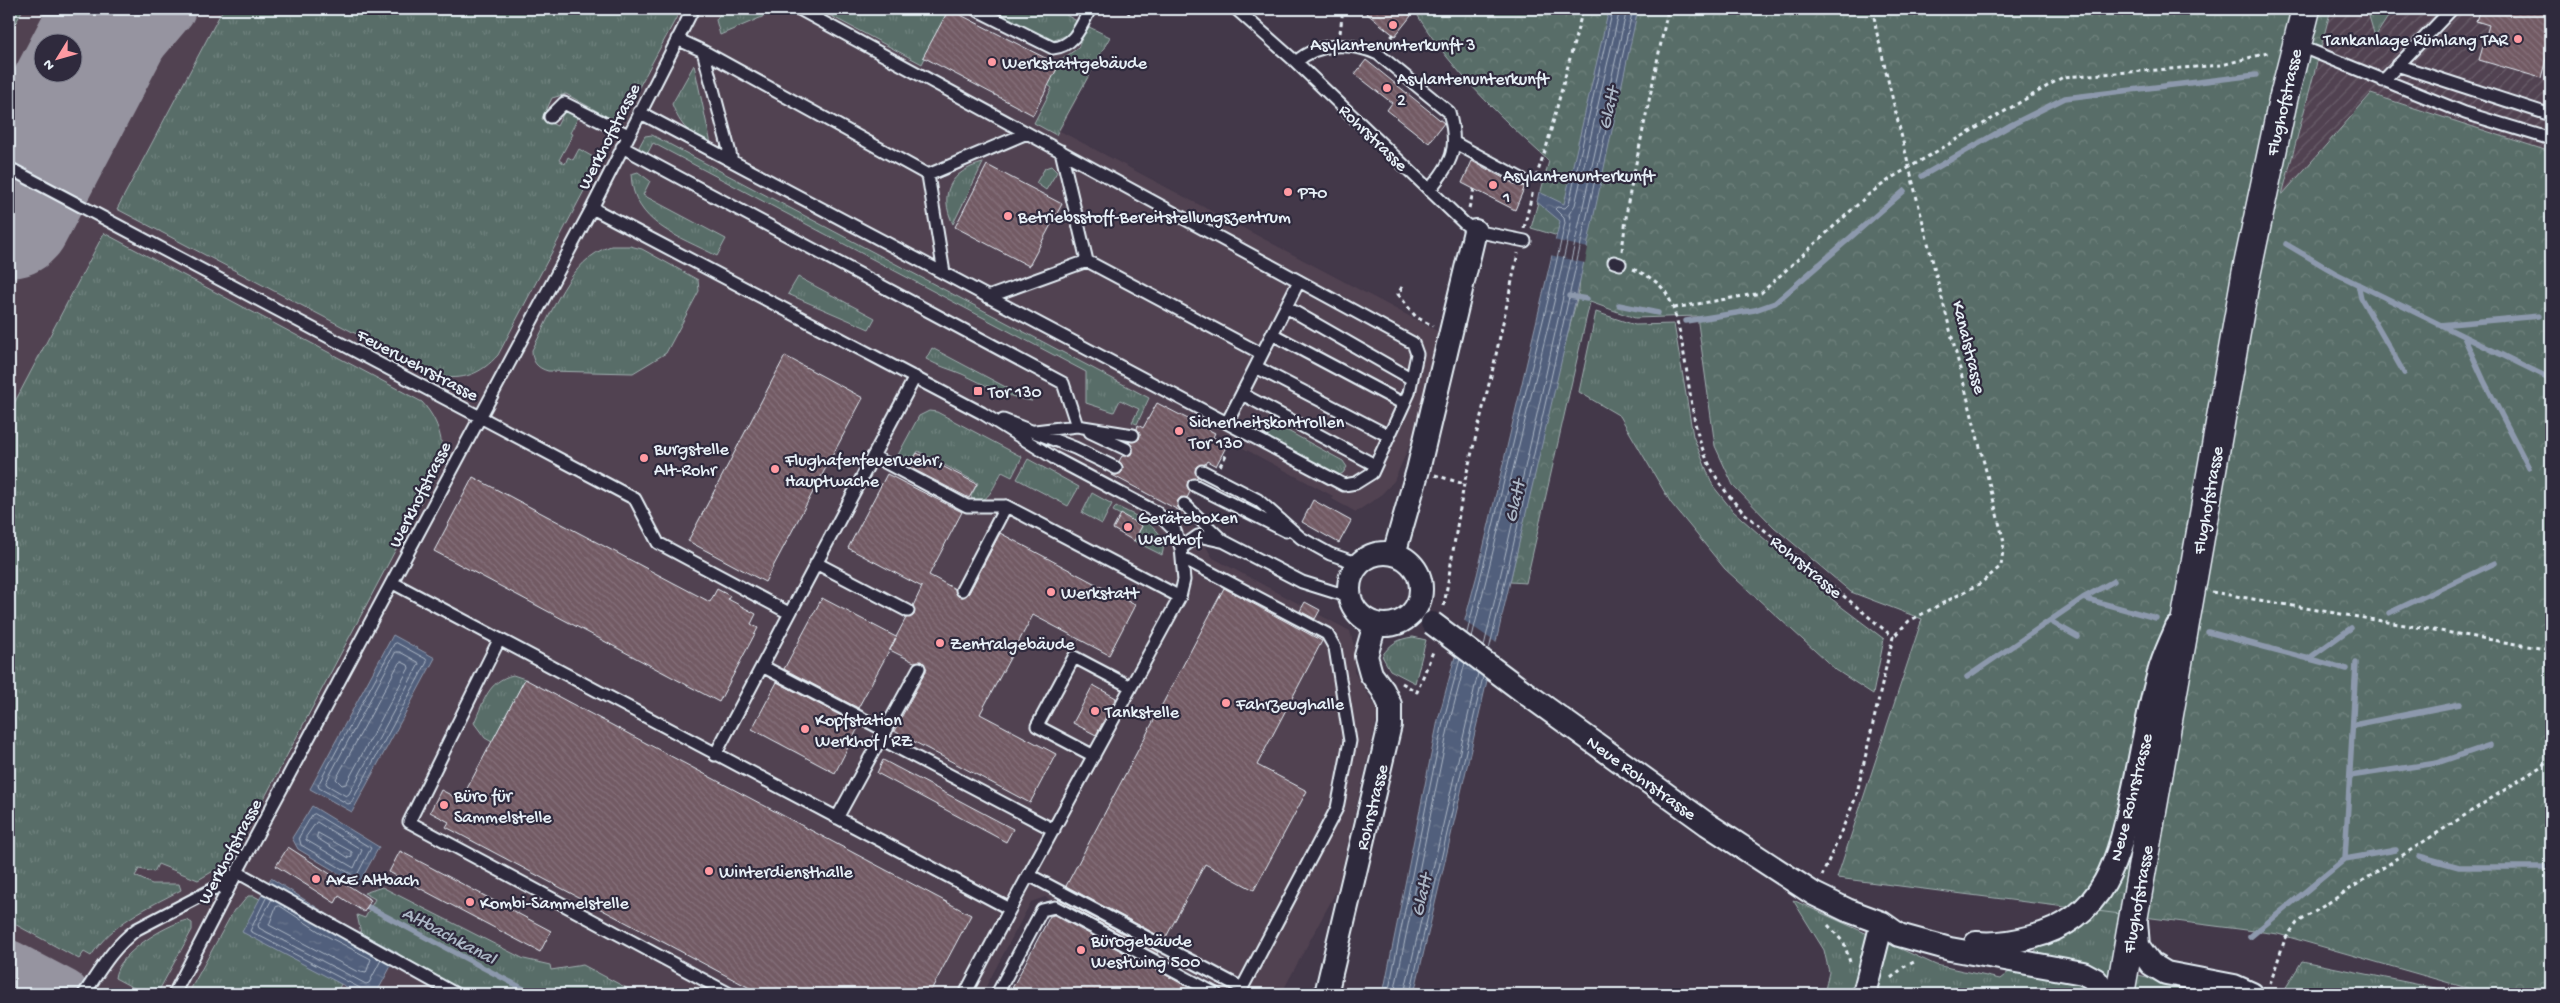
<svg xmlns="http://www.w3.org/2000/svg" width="2560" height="1003" font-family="'Gochi Hand',sans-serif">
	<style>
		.built { fill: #514251; fill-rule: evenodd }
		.industrial { fill: url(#industrial-furrows) }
		.grass { fill: url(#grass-tufts); stroke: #a0afb0 }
		.forest { fill: url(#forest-crowns); stroke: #a0afb0 }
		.water { fill: url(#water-ripples); stroke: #8d99ad }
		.pier { fill: #433849 }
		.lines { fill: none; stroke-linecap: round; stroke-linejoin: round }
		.shore { stroke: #acb7c6; stroke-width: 1 }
		.stream { stroke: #8d99ad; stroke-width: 5.5 }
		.taxiway { stroke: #9694a0; stroke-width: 50 }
		.runway { stroke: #9694a0; stroke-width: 126 }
		.building { fill: url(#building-back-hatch); stroke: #e8f1f8 }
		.service-casing { stroke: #e8f1f8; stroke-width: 15 }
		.minor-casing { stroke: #e8f1f8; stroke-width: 26 }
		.secondary-casing { stroke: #e8f1f8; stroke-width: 31 }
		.path { stroke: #e8f1f8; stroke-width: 3; stroke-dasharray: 4 4; stroke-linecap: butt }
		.service { stroke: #2f2a3d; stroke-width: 11 }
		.minor { stroke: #2f2a3d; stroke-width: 22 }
		.secondary { stroke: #2f2a3d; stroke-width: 28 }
		.minor-bridge-casing { stroke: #e8f1f8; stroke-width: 26; stroke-linecap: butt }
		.minor-bridge { stroke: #2f2a3d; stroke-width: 22 }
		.poi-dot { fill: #ff9aa2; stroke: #2f2a3d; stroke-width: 2 }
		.labels { text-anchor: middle; stroke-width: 4.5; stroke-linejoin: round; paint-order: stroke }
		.poi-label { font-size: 18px; fill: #e8f1f8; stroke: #2f2a3d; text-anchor: start }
		.street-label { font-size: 18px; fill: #e8f1f8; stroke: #2f2a3d }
		.water-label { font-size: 19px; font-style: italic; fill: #acb7c6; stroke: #2f2a3d }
	</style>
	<defs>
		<pattern id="industrial-furrows" width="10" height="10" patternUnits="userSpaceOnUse" patternTransform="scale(1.25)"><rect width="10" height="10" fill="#514251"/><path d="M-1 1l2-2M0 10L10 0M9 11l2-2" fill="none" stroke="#6a5e6b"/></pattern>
		<pattern id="grass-tufts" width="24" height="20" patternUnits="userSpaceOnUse" patternTransform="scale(1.25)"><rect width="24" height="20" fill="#586d67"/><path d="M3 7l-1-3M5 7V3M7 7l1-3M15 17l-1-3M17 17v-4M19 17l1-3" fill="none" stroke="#70827e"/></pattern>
		<pattern id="forest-crowns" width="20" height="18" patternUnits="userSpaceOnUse" patternTransform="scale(1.25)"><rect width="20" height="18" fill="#586d67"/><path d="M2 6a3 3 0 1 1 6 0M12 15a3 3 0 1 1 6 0" fill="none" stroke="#70827e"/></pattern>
		<pattern id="water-ripples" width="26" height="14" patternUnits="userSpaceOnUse" patternTransform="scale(1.25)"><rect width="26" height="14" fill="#515f7b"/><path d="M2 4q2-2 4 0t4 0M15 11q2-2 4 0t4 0" fill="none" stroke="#6a768e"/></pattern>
		<pattern id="building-back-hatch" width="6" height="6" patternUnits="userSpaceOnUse" patternTransform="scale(1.25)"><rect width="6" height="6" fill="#725a64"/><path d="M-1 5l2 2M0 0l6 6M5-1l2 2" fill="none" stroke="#86727b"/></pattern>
	</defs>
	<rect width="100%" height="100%" fill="#433849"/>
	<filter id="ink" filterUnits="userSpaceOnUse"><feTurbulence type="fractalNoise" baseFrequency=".02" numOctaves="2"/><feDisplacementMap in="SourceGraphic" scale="10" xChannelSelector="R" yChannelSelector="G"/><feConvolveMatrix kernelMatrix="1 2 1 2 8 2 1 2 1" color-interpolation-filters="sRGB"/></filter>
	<g filter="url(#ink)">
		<!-- built -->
		<path class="built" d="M9,9H1054L1110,37L1060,131L1439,332L1414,435L1394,481L1380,496L1356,512L1332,499L1333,496L1215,433L1206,451L1209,461L1183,511L1213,558L1350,631L1354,646V672L1377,709L1378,714L1337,890L1281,994H1228L1045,897L1031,902L982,994H9ZM42,42H72V72H42Z"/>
		<!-- industrial -->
		<path class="industrial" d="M2331,9H2367L2375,36L2393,9H2551V152L2371,94L2282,196Z"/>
		<!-- grass -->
		<path class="grass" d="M9,9H23L9,36Z
			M223,9H681L623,117L613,120L566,94L552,98L542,119L557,126L565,110L579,116L570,133L573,134L559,160L565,164L568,157L573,160L579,149L593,157L597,166L498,355C481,374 463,381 437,376L117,209Z
			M723,9H781L720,35L716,20Z
			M818,9H949L922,64Z
			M989,9H1069L1066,15L1077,21L1067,35L1052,41Z
			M1087,26L1110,37L1056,135L1034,123L1052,88L1048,85L1062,59L1078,48Z
			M694,65L711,144C688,133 681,127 672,104Z
			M652,135L1149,398L1137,424L1132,422L1139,409L1120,400L1114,412L1086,403V372L653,143L645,158L639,147L645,136Z
			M983,163L953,224C938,193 951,171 983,163Z
			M1051,166L1057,172L1046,190L1036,183L1045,168Z
			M638,172L650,181L643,195L726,239L717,256C679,236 633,224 631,174Z
			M104,233L422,402C438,420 442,436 443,460L238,848L222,866L198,880L158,864L154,872L139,869L135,876L152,884H179L181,890C147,908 113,922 91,956L84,952L79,959L9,921V413Z
			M611,246H630L642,249L698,280L699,291L666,353L633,373L548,371C537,368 532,362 532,350C552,314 569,259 611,246Z
			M798,277L875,318L869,329L788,294Z
			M1596,312L1635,325L1674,324L1693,436L1713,486L1733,511L1839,605L1884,639L1873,694L1836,670L1725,569L1671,503L1620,416L1579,392Z
			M932,348L1032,401C1005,397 986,385 962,374C950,369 938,366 926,359Z
			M929,411L937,412L1022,457L1012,477L1002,472C994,485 990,502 973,503L971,496L978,483L918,451L910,464L905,467L902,465L898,455L919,416Z
			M1275,424L1343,461L1347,467L1343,473L1337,476L1266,439L1265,432L1268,426Z
			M1028,459L1079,487L1068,506L1017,479Z
			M1092,493L1112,504L1102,524L1082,513Z
			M1116,506C1134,516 1171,527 1162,555L1134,541L1142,526L1113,511Z
			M1413,637L1426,640L1415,683L1390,670L1382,656C1391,643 1398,639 1413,637Z
			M513,675L525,679L492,742L485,738L474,723C484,701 488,681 513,675Z
			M2130,876L2112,969L2221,994H1824L1829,972L1824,950L1793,900L1936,965L2000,979L2039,948L2073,931Z
			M382,887L524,959L550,965L551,970L583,965L638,994H470L397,956L398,953L361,933L357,915L365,918L375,899L364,893Z
			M248,896H254L353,949L355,956L336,994H188L234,910L239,907Z
			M187,920L192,923V930L157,994H145L115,978C117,954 165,925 187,920Z
			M2302,961L2465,994H2282Z"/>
		<!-- forest -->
		<path class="forest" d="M1414,9H2331L2282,195L2371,94L2551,152V994H2488L2278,934L1837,878L1922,619L1851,592L1774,527L1733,485L1715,446L1697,316L1635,318L1590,302L1526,583L1510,582L1550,402L1579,291L1582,243L1531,228L1549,161C1503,120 1444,63 1414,9Z
			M2367,9H2393L2375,37Z"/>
		<!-- water -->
		<path class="water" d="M1609,9H1638L1577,294L1414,994H1383L1438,720L1477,575L1560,221L1537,202L1539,192L1564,204Z
			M393,635L435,658L352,812L310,789Z
			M312,806L379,847L358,885L298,849L292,838Z
			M271,878L333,918L398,953L376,994H360L242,932Z"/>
		<!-- pier -->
		<path class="pier" d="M1553,240L1588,248L1585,263L1550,255Z
			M1462,619L1498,644L1490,680L1453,655Z"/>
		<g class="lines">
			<!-- shore -->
			<path class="shore" d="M1467,633L1548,300L1565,223L1564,218L1555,209L1557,207L1565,208L1569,204L1613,9
				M1472,637L1554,302L1571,224L1569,214L1575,205L1620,9
				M397,643L426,659L427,662L351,803L348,804L319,788L318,785L394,644Z
				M1484,646C1534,434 1579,221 1627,9
				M1489,650C1539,437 1585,223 1633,9
				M396,652H400L418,662L419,664L349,794L346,796L327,785L326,783Z
				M402,662L408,665L409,668L346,784L342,785L336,779L399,663Z
				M315,814L371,848L356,877L301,845L299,837L312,815Z
				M317,822L362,850L354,868L306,840V837Z
				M318,833L352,852V857L349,858L317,838Z
				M267,896L250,931L360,988L363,994
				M272,899L258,925L259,928L366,984L369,983L381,960
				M280,906L323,934L371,959L366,973L356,971L269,925L276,907Z
				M1388,994L1443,722L1460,659
				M1394,994L1449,724L1465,663
				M1404,994L1478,673
				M1410,994L1483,677"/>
			<!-- stream -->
			<path class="stream" d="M1922,176L2011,125L2065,98L2256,75
				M2286,244L2337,274L2551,379
				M2358,284L2361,298L2404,373
				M1569,296L1587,299
				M1619,305L1658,313
				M1686,321L1755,310L1775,303L1904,191
				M2439,325L2539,316
				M2464,337L2484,381L2529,468
				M2083,598L2156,618
				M2389,613L2495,563
				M2050,621L2078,637
				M2208,632L2347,669
				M2308,659L2351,628
				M1967,677L2083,598L2114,581
				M2353,725L2460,704
				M2350,776L2437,763L2490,745
				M2419,856L2459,867H2551
				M2345,859L2356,663
				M361,903L533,994
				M2250,937L2345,859L2396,850"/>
			<!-- taxiway -->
			<path class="taxiway" d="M78,83L111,9
				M18,197L42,162L171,9
				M9,965L64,994"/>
			<!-- runway -->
			<path class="runway" d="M9,215L117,9"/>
		</g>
		<!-- building -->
		<path class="building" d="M949,9L1059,65L1033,115L923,57Z
			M1361,9H1402L1411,16L1395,36Z
			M2480,9H2551V56L2547,55L2541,78L2479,60L2489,25L2476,21Z
			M1366,60L1444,123L1429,143L1387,110L1392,103L1355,74Z
			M1472,161L1518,186H1525L1515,210L1462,183Z
			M987,165L1062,204L1029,266L955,227Z
			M785,356L863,398L765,582L688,541Z
			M1157,403L1215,433L1213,437L1227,445L1216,466L1207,461L1205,464L1196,467L1195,472L1198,477L1188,481L1187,486L1190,492L1187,498L1181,497L1177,502L1180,511L1112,475H1117L1122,472L1123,467L1119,461L1122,456H1127L1133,453V448L1129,442L1139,439L1140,433L1137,429L1138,425L1143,428Z
			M917,453L977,484L969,498L909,467Z
			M887,474L962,512L929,575L955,589L958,596L963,597L969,593L1000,533L1135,605L1109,655L1033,615L980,714L1056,754L1030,803L894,731L927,669L922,661L914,662L890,650L896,638L858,708L784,669L822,598L896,637L906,618L914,615L913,606L922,587L848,548Z
			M473,477L710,602L717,589L730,596L728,599L756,614L751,624L758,628L719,702L434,551Z
			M1313,500L1351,521L1339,543L1302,522Z
			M1121,514L1142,526L1134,541L1113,529Z
			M1224,588L1322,641L1257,765L1307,791L1254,890L1205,864L1165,939L1066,886Z
			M1305,602L1320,610L1315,619L1300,611Z
			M525,679L971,915L929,994H761L446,827L449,822L430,812L441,790L461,800Z
			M777,682L851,721L850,724L858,728L835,773L752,729Z
			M1093,685L1116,698L1096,735L1073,723Z
			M883,760L1013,829L1006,842L877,773Z
			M288,847L371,900L364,912L339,896L335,903L276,866Z
			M400,851L551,931L540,952L389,872Z
			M1059,899L1158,952L1157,954L1058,900Z
			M1054,915L1201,994H1009L1050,916Z"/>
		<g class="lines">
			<!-- service casing -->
			<g class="service-casing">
				<path id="service" d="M975,9L1053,48C1075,46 1081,26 1090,9
					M1236,9L1296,62L1464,223L1475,231L1525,241
					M677,39L703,51L928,175
					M2297,45L2465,113L2551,139
					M703,51L732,161
					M1296,62C1318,42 1352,42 1378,54L1449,112C1459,148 1453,162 1429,190
					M2397,65L2551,115
					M2383,81L2452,9
					M639,112L1344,485L1356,483L1372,473L1409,393L1417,354L1413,343L799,9
					M550,117L564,103L628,135
					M1455,143L1522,179
					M622,147L1063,383L1077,426
					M1061,151L1087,261L1262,354
					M9,168L635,499L658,543L789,613
					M1614,262L1620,264
					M944,273L928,175L1027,133
					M988,297L1087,261
					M1286,307L1412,379
					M1272,334L1404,404
					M1256,367L1389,436
					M1242,394L1375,465
					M1003,420L1075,448L1116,468
					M1227,423L1299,281
					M1035,431L1077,426L1133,435
					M1090,432L1126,449
					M873,456L967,506H1006L1180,597
					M1202,471L1258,500L1301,538L1330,554L1360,564
					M1194,485L1286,531
					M1184,504L1223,541L1302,582L1350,597
					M1181,548L1198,536L1221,541
					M816,563L908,611
					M393,583L1010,909L1180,597L1184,580L1181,548L1175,531L1156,512L1054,458L982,413L592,208
					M962,590L1006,506
					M499,640L409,822L730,994
					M762,666L886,731
					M881,739L1054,830
					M715,755L915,377
					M1094,756L1037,726L1074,657L1131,687
					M837,818L919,668
					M237,872L456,994
					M1029,875L1242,988L1337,808L1350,741L1335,648L1327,634L1183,558
					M84,994C100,970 113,947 137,929L223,884L232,876
					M174,994L237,872L592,208L693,9
					M965,994L1010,909
					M997,994L1042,910L1055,907L1216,994"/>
			</g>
			<!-- minor casing -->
			<g class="minor-casing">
				<path id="minor" d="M1349 589a36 36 0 1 1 72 0a36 36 0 1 1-72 0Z
					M1394,554L1418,470L1475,231
					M1524,692L1707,824L1814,894L1847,910L1882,923L1899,935L1950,949L2083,973L2096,980L2106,994
					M2136,921L2138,946L2151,964L2166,973L2234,986L2252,994
					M1976,943C1996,945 2013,942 2032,937C2106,918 2119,857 2133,792C2142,752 2148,711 2159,673C2163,657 2171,642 2177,627
					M1326,994L1390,725V705L1383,690L1371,674L1366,656L1375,624
					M1864,994L1882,923"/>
			</g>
			<!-- secondary casing -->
			<g class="secondary-casing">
				<path id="secondary" d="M2120,994L2246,275L2283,100L2306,9"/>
			</g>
			<!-- path -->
			<path class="path" d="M1873,9L1876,29C1916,201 1961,371 2004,542L2001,566L1981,583L1909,621L1893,637
				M1128,14L1131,9
				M1340,33L1343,9
				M1386,43L1394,34
				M1536,177L1547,145L1583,9
				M1469,208L1474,189
				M1524,228L1533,190
				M1622,251L1628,202L1668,9
				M1633,269C1645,274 1656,280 1664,290C1684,316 1688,400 1698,435C1707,466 1722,490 1744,513L1893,637L1856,797L1822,876
				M1402,287L1398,294L1416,317L1433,326
				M1674,308L1761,293L1868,195L1893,177L2063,77L2222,65L2271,52
				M1220,466L1226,455L1223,453
				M1435,475L1464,484
				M2212,592L2551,650
				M1444,606L1464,484L1494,364L1518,253
				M1402,683L1417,692L1434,649
				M1828,925L1844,943L1850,962
				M1891,978L1904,967L1916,961
				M2270,984L2285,939L2297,923L2551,760"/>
			<!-- service -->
			<use href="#service" class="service"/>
			<!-- minor -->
			<use href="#minor" class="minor"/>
			<!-- secondary -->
			<use href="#secondary" class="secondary"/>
			<!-- minor-bridge casing -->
			<g class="minor-bridge-casing">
				<path id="minor-bridge" d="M1432,623L1524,692"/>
			</g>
			<!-- minor-bridge -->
			<use href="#minor-bridge" class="minor-bridge"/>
		</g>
	</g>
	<!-- markers -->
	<g class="poi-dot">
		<circle cx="1393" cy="25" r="5"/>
		<circle cx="2518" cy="39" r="5"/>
		<circle cx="992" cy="62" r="5"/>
		<circle cx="1387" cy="88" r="5"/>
		<circle cx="1493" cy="185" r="5"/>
		<circle cx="1288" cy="192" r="5"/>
		<circle cx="1008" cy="216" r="5"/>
		<rect x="973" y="386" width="10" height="10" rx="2.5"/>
		<circle cx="1179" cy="431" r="5"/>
		<circle cx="644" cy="458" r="5"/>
		<circle cx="775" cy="469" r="5"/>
		<circle cx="1128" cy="527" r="5"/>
		<circle cx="1051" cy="592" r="5"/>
		<circle cx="940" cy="643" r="5"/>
		<circle cx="1226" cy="703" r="5"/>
		<circle cx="1095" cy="711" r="5"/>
		<circle cx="805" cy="729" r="5"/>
		<circle cx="444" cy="805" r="5"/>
		<circle cx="709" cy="871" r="5"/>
		<circle cx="316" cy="879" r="5"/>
		<circle cx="470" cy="902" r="5"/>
		<circle cx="1081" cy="950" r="5"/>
	</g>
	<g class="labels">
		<!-- poi labels -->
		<g class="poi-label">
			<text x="2508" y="45" text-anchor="end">Tankanlage Rümlang TAR</text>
			<text x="1393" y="50" text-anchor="middle">Asylantenunterkunft 3</text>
			<text x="1002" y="68">Werkstattgebäude</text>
			<text x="1397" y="84">Asylantenunterkunft<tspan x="1397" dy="21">2</tspan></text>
			<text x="1503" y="181">Asylantenunterkunft<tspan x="1503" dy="21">1</tspan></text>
			<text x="1298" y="198">P70</text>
			<text x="1018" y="222">Betriebsstoff-Bereitstellungszentrum</text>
			<text x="988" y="397">Tor 130</text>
			<text x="1189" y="427">Sicherheitskontrollen<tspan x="1189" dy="21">Tor 130</tspan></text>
			<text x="654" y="454">Burgstelle<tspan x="654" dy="21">Alt-Rohr</tspan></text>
			<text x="785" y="465">Flughafenfeuerwehr,<tspan x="785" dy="21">Hauptwache</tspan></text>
			<text x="1138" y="523">Geräteboxen<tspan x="1138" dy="21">Werkhof</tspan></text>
			<text x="1061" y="598">Werkstatt</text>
			<text x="950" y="649">Zentralgebäude</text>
			<text x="1236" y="709">Fahrzeughalle</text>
			<text x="1105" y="717">Tankstelle</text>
			<text x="815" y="725">Kopfstation<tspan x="815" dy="21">Werkhof / RZ</tspan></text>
			<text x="454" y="801">Büro für<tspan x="454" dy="21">Sammelstelle</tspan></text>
			<text x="719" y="877">Winterdiensthalle</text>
			<text x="326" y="885">AKE Altbach</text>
			<text x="480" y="908">Kombi-Sammelstelle</text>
			<text x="1091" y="946">Bürogebäude<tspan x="1091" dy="21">Westwing 500</tspan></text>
		</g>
		<!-- street labels -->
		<g class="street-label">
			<text transform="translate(2283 102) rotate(-77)" y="6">Flughofstrasse</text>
			<text transform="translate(608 136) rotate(-63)" y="6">Werkhofstrasse</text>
			<text transform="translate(1374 137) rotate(44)" y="6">Rohrstrasse</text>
			<text transform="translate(1970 347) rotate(76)" y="6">Kanalstrasse</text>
			<text transform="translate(418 364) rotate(28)" y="6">Feuerwehrstrasse</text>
			<text transform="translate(419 494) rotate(-63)" y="6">Werkhofstrasse</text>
			<text transform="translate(2207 500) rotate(-80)" y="6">Flughofstrasse</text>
			<text transform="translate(1807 566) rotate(40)" y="6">Rohrstrasse</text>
			<text transform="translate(1642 777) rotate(36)" y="6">Neue Rohrstrasse</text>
			<text transform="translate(2130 797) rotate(-76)" y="6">Neue Rohrstrasse</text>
			<text transform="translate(1371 807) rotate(-76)" y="6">Rohrstrasse</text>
			<text transform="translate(229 851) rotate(-62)" y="6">Werkhofstrasse</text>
			<text transform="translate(2137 899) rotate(-80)" y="6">Flughofstrasse</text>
		</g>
		<!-- water labels -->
		<g class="water-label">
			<text transform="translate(1607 108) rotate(-77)" y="7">Glatt</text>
			<text transform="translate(1513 501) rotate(-77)" y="7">Glatt</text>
			<text transform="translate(1420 895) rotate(-77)" y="7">Glatt</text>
			<text transform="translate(450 934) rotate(28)" y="7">Altbachkanal</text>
		</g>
	</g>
	<!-- margin -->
	<rect width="2560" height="1003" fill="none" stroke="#2f2a3d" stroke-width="30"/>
	<rect x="15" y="15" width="2530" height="973" fill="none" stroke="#e8f1f8" stroke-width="2" filter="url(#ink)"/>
	<!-- north arrow -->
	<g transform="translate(58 58) rotate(233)"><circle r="24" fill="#2f2a3d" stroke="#797a88"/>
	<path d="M0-4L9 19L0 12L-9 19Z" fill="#ff9aa2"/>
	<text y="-8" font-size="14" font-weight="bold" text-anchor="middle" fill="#e8f1f8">N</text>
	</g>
</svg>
